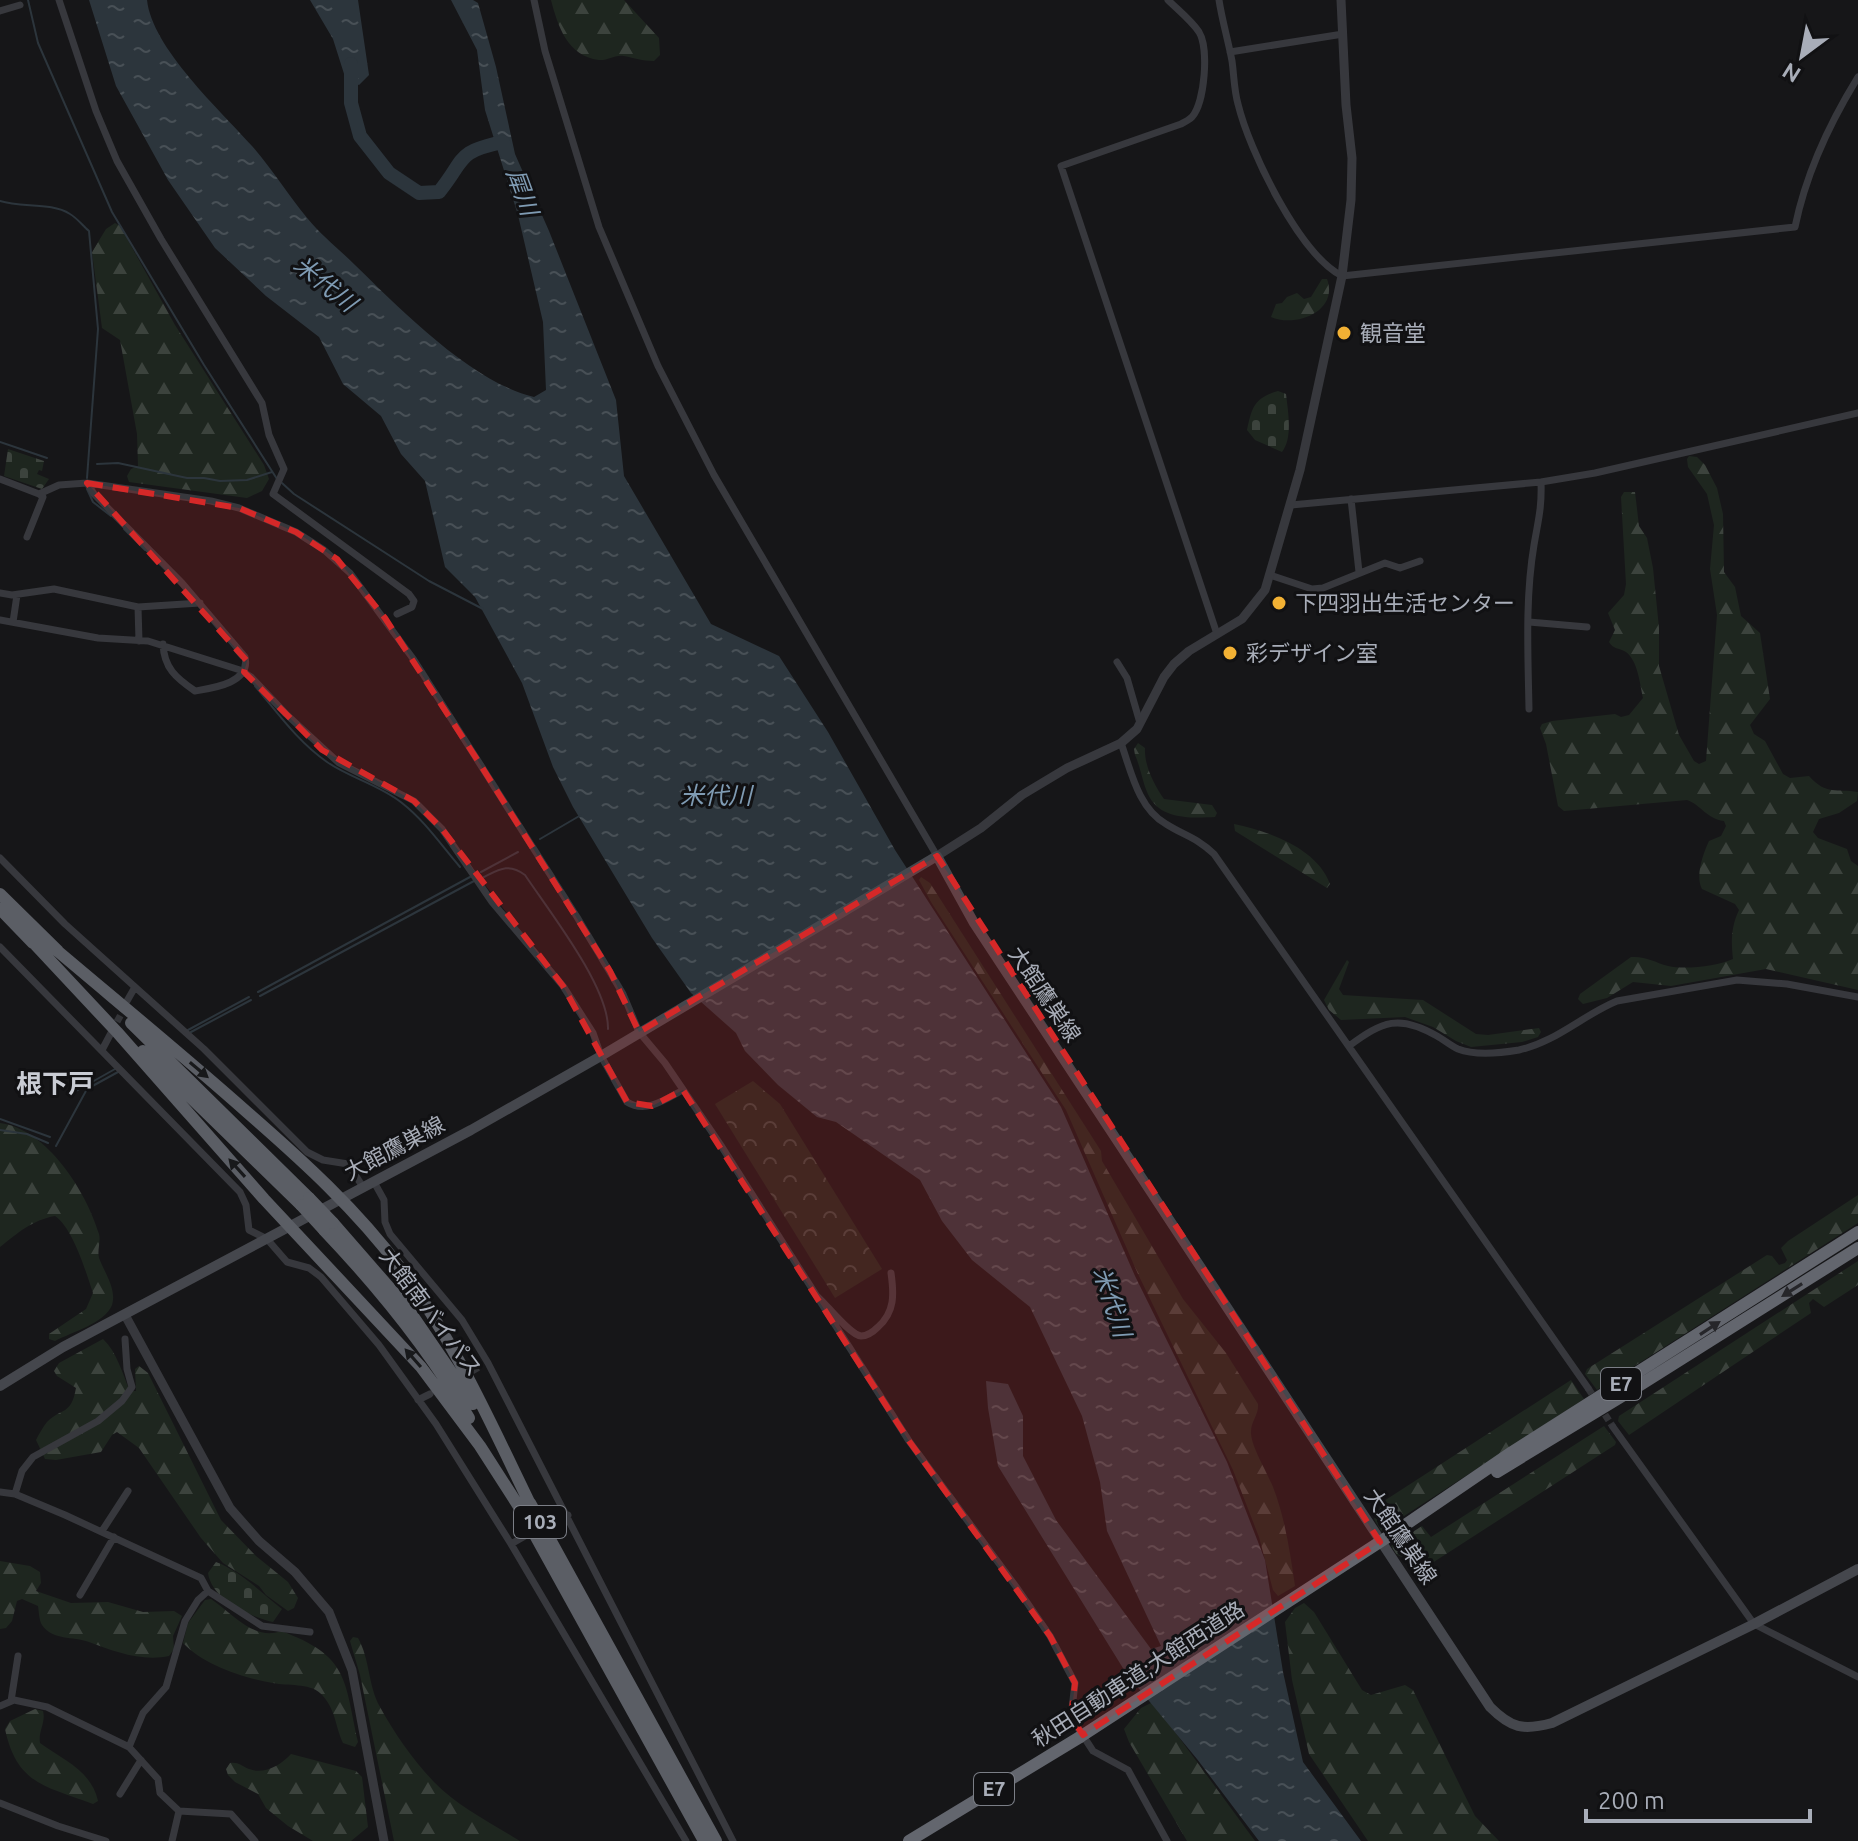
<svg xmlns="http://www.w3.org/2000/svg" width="1858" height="1841" font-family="Ubuntu,'Noto Sans JP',sans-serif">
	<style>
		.forest { fill: url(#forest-firs) }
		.cemetery { fill: url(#cemetery-stones) }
		.park { fill: url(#park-crowns) }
		.water { fill: url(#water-ripples) }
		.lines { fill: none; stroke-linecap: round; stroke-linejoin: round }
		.stream { stroke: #2c353c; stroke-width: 2 }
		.river { stroke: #2c353c; stroke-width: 14 }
		.minor-tunnel { stroke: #333438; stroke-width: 7; stroke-dasharray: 7 3.5; stroke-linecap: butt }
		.minor { stroke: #37383d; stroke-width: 7 }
		.tertiary { stroke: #37383d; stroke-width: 9 }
		.secondary { stroke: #45474d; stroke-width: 10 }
		.trunk { stroke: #5b5e65; stroke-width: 12 }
		.motorway { stroke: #63666e; stroke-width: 12 }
		.trunk-bridge { stroke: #5b5e65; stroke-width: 12 }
		.motorway-bridge { stroke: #63666e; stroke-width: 12 }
		.oneway { fill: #18191b }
		.oneway2 { fill: #26262a }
		.marked { fill: #d62828; fill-opacity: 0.2; stroke: #d62828; stroke-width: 6; stroke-dasharray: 16 10; stroke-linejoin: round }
		.poi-dot { fill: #f2b134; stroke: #111113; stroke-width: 3 }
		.labels { text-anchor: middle; stroke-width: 6; stroke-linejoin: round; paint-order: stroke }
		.shield { fill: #111113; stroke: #7b7e86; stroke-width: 2 }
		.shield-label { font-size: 20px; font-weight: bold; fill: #a8adb8 }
		.poi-label { font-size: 22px; fill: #a8adb8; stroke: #111113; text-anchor: start }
		.street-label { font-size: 22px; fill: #a8adb8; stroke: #111113 }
		.water-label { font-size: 24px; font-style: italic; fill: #7f9bb3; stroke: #111113 }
		.quarter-label { font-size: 26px; font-weight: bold; fill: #c9ccd4; stroke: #111113 }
	</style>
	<defs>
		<pattern id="forest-firs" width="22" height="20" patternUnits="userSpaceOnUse" patternTransform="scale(2)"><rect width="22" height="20" fill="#1e261f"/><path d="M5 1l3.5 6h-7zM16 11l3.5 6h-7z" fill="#3c433d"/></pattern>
		<pattern id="cemetery-stones" width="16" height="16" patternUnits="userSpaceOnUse" patternTransform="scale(2)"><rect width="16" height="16" fill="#1e261f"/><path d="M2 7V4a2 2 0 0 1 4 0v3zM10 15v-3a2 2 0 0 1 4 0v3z" fill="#3c433d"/></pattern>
		<pattern id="park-crowns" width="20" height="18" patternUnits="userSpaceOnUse" patternTransform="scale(2)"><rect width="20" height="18" fill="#1e261f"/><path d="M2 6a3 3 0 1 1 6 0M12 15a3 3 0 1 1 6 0" fill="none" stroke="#3c433d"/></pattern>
		<pattern id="water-ripples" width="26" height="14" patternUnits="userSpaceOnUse" patternTransform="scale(2)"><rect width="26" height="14" fill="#2c353c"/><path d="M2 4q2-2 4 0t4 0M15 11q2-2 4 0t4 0" fill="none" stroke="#485056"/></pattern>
	</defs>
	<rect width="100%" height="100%" fill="#161618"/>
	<!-- forest -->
	<path class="forest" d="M551,0H624L659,38L660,55L654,61C642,61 635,58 624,56C615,54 607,61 599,60C567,56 558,26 551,0Z
		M115,223L120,226L175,325L264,465L269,479L262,491L247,498L129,482L127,476L131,469L138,466L137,434L120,340L102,328L92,252L106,229Z
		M1322,279H1327C1339,311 1296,328 1271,317L1276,304L1282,303L1287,297L1297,293L1304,299L1311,297Z
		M1689,456L1697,457L1705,465L1717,488L1723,514L1724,572L1735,587L1741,616L1760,633L1770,699L1750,725L1754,734L1765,741L1783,774L1790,778L1809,776C1827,796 1836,788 1858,792L1857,801L1839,813L1819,819L1813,832L1818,838L1847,849L1851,861L1858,866V990L1766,969L1671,986L1633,982L1607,998L1583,1004L1578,999L1580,994L1631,957C1646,956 1654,962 1668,966C1685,970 1718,966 1733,959C1731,941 1731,927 1739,910L1735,904L1702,889C1695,876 1703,854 1709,841L1721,836L1726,826L1724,821C1707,819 1701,805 1687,800L1564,811L1558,806L1546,744L1540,728L1542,724L1552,721L1615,714L1621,717L1629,715L1643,698C1640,684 1638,661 1626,652C1618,647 1614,650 1609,642L1615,630L1608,613L1624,595L1626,584L1621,497L1624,492H1635L1639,526L1647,538L1653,568L1659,628V666L1679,735L1694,761L1699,764L1706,761L1717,615L1710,569L1714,525L1707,494L1688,467L1687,459Z
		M1138,743L1145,748C1144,765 1154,785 1164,799L1212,805L1217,813L1215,817C1193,818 1163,820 1150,798C1143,786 1141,768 1135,755L1134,749Z
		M1234,824C1268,831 1317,848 1330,884L1327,888L1235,831Z
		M921,877L930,883L1101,1151L1102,1161L1183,1299L1226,1353L1258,1404C1259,1415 1250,1422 1251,1434C1252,1448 1267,1472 1273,1487C1285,1518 1290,1552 1295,1586L1278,1596L1273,1590L1259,1537L1233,1470L1138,1274L1066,1110L931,902L919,880Z
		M1347,960L1349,962L1339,989L1343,995L1423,1000L1476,1034L1488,1035L1539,1028L1541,1032L1538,1037L1522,1042L1471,1047L1456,1041L1433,1027L1405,1017L1341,1020L1329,1010L1324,1000Z
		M0,1123C47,1129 86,1191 99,1234C101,1242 97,1250 99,1258C104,1272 117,1289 112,1305C105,1323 72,1332 55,1341L49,1339V1334L86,1309L93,1293C86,1272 73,1228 55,1216C32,1220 18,1233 0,1247Z
		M1858,1195V1223L1597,1390L1585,1374L1587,1369L1767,1255L1772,1256L1779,1265L1785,1263L1787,1260L1781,1248L1788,1241Z
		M1858,1261V1285L1824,1307L1813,1299L1809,1303L1811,1313L1629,1435L1618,1421L1619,1416Z
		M103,1339C117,1352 122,1373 130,1391H136L135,1369L139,1366L148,1373L221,1520L256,1556L288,1582L298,1598L294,1608L288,1611L266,1595L259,1586L223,1563L201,1538L139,1448L117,1432L112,1435L101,1452L56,1460L45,1459L36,1440C39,1434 43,1427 47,1422C62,1407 71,1416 76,1388L57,1376L54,1371L59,1363Z
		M1571,1380L1584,1399L1381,1531L1374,1519L1384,1501Z
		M1604,1426L1616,1442L1615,1445L1426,1567L1397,1555L1391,1546L1422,1526L1431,1537Z
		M0,1561L30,1566L40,1572L41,1583L36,1591L71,1603L108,1602L143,1612L174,1611L182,1616L173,1636L174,1649L169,1656C142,1662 113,1651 89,1642C73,1636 53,1641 42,1625C39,1620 39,1612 38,1606L22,1599L17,1601L12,1621L6,1628L0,1629Z
		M211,1599C233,1614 254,1641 281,1631C349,1656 344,1679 358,1742L355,1747L343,1743C335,1726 336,1708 320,1693C309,1683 288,1686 273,1683C243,1678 204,1665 183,1643L188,1623L205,1600Z
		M1304,1603L1314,1612L1362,1690L1371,1695L1405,1685L1413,1690L1475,1816L1499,1841H1368L1309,1754L1292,1680L1285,1622L1295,1608Z
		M353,1637L358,1638C370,1659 368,1686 380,1707C394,1733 414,1761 434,1782C457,1806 491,1823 520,1841H394L360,1675L350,1641Z
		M1153,1702L1255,1841H1187L1129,1742L1124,1729L1141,1708Z
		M35,1709L43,1711C46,1722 38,1732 40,1743C63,1760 91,1770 98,1801L93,1804C46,1786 17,1785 5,1729L10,1721Z
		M291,1754L356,1771L362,1777L368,1827L351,1841H313L288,1826L266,1808L258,1794L235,1782L228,1775L226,1769L230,1763C239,1762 241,1766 249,1769C264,1775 281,1765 291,1754Z"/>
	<!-- cemetery -->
	<path class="cemetery" d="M1278,391L1286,394C1288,411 1293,438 1282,452L1255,440L1247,430C1252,407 1254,398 1278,391Z
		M8,449L44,461L42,471L39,470L37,474L49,479L42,489L4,476Z
		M216,1562C242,1572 260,1592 282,1609L273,1622C249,1616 212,1600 208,1573Z"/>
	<!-- park -->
	<path class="park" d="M753,1081L780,1104L882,1269L835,1298L715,1104Z"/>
	<!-- water -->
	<path class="water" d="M89,0H147C152,48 220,110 252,146C272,169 288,195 308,219C321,235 340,250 355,265C401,310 473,383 534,397L546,390L543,322L518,215L485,110L477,50L451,0H473L478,3L496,67L515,154L549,231L616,400L624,476L711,624L779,656L828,732L895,850L1061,1107L1135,1276L1227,1462L1265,1560L1283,1672L1303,1762L1361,1841H1259L1197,1759L1126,1673L998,1466L988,1408L986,1381L1008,1384L1023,1416V1456L1056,1520L1151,1649L1161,1646L1107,1531L1100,1482L1082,1416L1030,1307L972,1260L942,1221L920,1180L836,1122L817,1117L778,1085L745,1051L736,1033L691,993L652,938L573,807L553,767L522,683L475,597L445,567L425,481L401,454L381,416L343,384L319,337L266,296L215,248L168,180L116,86Z
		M310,0H358L369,75L359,85L346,80L333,39Z"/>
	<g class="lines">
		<!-- stream -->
		<path class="stream" d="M28,0L38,43L112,212L204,365L277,479
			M0,201C21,208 51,202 70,214C77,218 83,226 89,231L98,329L87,478
			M0,442L47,458
			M97,464L118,463L187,478H204L220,481L247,480L272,472
			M282,483L294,494L429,581L483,609
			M87,489L93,502L111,516
			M124,529L145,550
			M235,651L241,658
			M255,686C277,712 298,742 327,762C350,778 380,785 402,803C425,821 441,845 460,867
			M540,839L581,815
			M481,872L518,852
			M484,877C500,869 509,863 525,875C549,911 609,987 608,1029
			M258,992L470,877
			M260,996L474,881
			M188,1030L249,997
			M191,1032L251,1000
			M76,1091L115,1069
			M0,1119L50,1137
			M0,1130L27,1134L48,1143
			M56,1146L87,1089L118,1072"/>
		<!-- river -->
		<path class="river" d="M351,64V103L360,136L389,173L419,193L439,192C466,159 455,152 503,142L507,153"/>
		<!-- minor-tunnel -->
		<path class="minor-tunnel" d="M112,1031L125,1007
			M463,1376L479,1367
			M1588,1388L1613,1427"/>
		<!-- minor -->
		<path class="minor" d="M59,0L96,111L117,161L161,239L262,403L269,435L284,469L273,494L409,594L414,601L412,607L397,614
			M534,0L545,51L599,227L658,366L714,475L937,856
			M1168,0C1178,10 1191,20 1199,32C1209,48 1205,102 1192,117C1189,120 1185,122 1181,124L1061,166L1217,634
			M1219,0C1222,20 1228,40 1232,61C1234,75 1234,90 1238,104C1249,150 1299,254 1342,276L1795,227C1806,173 1829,124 1858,77
			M0,11L20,5
			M1230,52L1343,34
			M0,479L39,494L59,485L87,483L211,501L239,508L296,532L324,550L350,573L414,660L577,917L623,994L639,1032L665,1063L720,1144L909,1441L1017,1588L1050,1636L1075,1683L1071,1717L1093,1751L1128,1770L1167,1841
			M87,483L94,494L182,583L245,657C251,683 213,688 195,691C176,678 164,668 163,644
			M1351,499L1359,572
			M1291,505L1541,482L1595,473L1858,413
			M27,537L43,497L39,494
			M1270,575L1312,589L1323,588L1385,563L1400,568L1420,561
			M0,593L12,595L54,589L138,607L200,603
			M138,607L139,641
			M0,620L98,638L148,641L240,670L251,677L286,714L339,763L414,801L442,829L492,902L563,986L593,1033L601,1056L627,1102C646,1114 666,1099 683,1090
			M13,622L17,595
			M1529,622L1587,627
			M1117,662L1127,678L1140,723
			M1529,709C1528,655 1525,598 1534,545C1538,521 1542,508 1541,482
			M1121,743C1131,771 1138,808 1166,824C1185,836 1196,837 1214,854L1588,1388
			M0,858L65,924L204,1049L307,1152L323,1160L348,1164L363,1187
			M0,947L240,1192L246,1205L249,1230L267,1239L287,1262L309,1268L321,1277L379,1345L436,1424L511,1544L686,1841
			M127,1001L135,987
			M1349,1046C1383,1021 1399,1014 1437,1036C1444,1040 1451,1046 1458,1049C1476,1056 1501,1053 1519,1050C1556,1042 1583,1015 1617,1001L1737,980L1787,984L1858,997
			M102,1050L111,1033
			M374,1182L384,1200L385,1222L390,1234L462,1320L488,1363L733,1841
			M818,1297C827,1305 850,1335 861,1336C867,1336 874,1331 878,1327C895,1312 894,1294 891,1273
			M418,1400L430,1394
			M1613,1427L1754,1624L1858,1677
			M0,1492L15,1494L65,1515L201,1578L208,1591L262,1626L310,1632
			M15,1494L22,1471L33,1457L98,1421L122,1401L132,1387L127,1369L125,1339
			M553,1521L568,1515
			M102,1531L128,1491
			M511,1544L525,1536
			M80,1595L114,1537
			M11,1701L18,1656
			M0,1706L14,1700L47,1707L129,1747L158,1779L160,1793L179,1811L172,1841
			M129,1747L143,1713L166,1687L185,1621L198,1600L208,1591
			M120,1794L141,1760
			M0,1803L58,1826L106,1841
			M179,1811L231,1814L255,1841"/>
		<!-- tertiary -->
		<path class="tertiary" d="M937,856L981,828L1022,795L1067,768L1121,743L1137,729L1164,677L1174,664L1189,651L1242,619L1265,590L1300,470L1342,276L1351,200L1352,158L1346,105L1341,0
			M125,1315L230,1508L259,1541L295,1572L329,1612L352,1670L384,1841"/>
		<!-- secondary -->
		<path class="secondary" d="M0,1386L63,1347L471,1130L601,1056L937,856L974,923L1490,1707C1511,1728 1523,1731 1552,1723L1754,1624L1858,1569"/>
		<!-- trunk -->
		<path class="trunk" d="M0,894L58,951
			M0,909L33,943
			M29,938L117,1032L264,1199L421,1367L480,1446L523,1513
			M54,948C119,1003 185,1057 248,1113C303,1161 357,1210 401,1269C455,1342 492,1426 532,1508
			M131,1023L309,1198
			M143,1051L301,1205
			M333,1223L408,1309L473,1404
			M324,1230C379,1288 429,1349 469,1418
			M530,1503L716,1841
			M520,1508L704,1841"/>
		<!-- motorway -->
		<path class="motorway" d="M1497,1472L1632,1390L1858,1248
			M1386,1538L1512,1452L1858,1232
			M909,1841L1080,1737"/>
		<!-- trunk-bridge -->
		<path class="trunk-bridge" d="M309,1198L333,1223
			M301,1205L324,1230"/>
		<!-- motorway-bridge -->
		<path class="motorway-bridge" d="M1080,1737L1386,1538"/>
	</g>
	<!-- one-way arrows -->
	<defs><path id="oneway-solid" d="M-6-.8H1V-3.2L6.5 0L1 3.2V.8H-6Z" transform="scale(2)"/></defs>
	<g class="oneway">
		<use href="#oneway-solid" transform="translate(199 1070) rotate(40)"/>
		<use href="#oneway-solid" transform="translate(237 1168) rotate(-132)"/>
		<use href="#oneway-solid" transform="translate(413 1358) rotate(-131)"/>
	</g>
	<g class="oneway2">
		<use href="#oneway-solid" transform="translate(1792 1290) rotate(148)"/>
		<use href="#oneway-solid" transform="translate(1710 1328) rotate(-33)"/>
	</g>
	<!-- marked area -->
	<path class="marked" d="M87,483L239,508L296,532L337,559L385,618L480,764L610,971L639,1032L937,856L1380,1542L1083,1735L1071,1717L1075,1683L1050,1636L909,1441L683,1090L652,1106L627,1102L563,986L442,829L414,801L322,750L244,672L247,661Z"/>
	<!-- markers -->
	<g class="poi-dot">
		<circle cx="1344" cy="333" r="8"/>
		<circle cx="1279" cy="603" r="8"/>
		<circle cx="1230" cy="653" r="8"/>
	</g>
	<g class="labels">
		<!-- shield labels -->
		<g class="shield">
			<rect x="1601" y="1368" width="40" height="32" rx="6"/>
			<rect x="514" y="1506" width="52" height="32" rx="6"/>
			<rect x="974" y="1773" width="40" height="32" rx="6"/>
		</g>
		<g class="shield-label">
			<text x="1621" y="1391">E7</text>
			<text x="540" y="1529">103</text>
			<text x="994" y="1796">E7</text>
		</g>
		<!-- poi labels -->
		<g class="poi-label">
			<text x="1360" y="341">観音堂</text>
			<text x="1295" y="611">下四羽出生活センター</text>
			<text x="1246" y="661">彩デザイン室</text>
		</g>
		<!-- street labels -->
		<g class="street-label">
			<text transform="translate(1045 994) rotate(56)" y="8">大館鷹巣線</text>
			<text transform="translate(394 1148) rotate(-28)" y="8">大館鷹巣線</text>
			<text transform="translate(431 1312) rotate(53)" y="8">大館南バイパス</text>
			<text transform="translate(1401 1536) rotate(56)" y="8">大館鷹巣線</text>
			<text transform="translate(1138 1674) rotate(-33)" y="8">秋田自動車道;大館西道路</text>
		</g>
		<!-- water labels -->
		<g class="water-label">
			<text transform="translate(522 192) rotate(70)" y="8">犀川</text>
			<text transform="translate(325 284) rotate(39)" y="8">米代川</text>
			<text x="716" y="804">米代川</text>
			<text transform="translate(1112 1302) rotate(72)" y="8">米代川</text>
		</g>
		<!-- quarter labels -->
		<g class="quarter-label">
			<text x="55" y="1093">根下戸</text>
		</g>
	</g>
	<!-- north arrow -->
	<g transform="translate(1802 56) rotate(212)" stroke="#111113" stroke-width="6" paint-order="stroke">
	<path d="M0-6L14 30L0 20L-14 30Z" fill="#a8adb8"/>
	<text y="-12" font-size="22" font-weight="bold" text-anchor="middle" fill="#a8adb8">N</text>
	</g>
	<!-- scale -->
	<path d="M1586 1809v12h224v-12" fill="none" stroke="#a8adb8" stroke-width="4"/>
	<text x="1598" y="1809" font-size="24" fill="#a8adb8" stroke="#111113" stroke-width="6" paint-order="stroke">200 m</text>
</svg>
